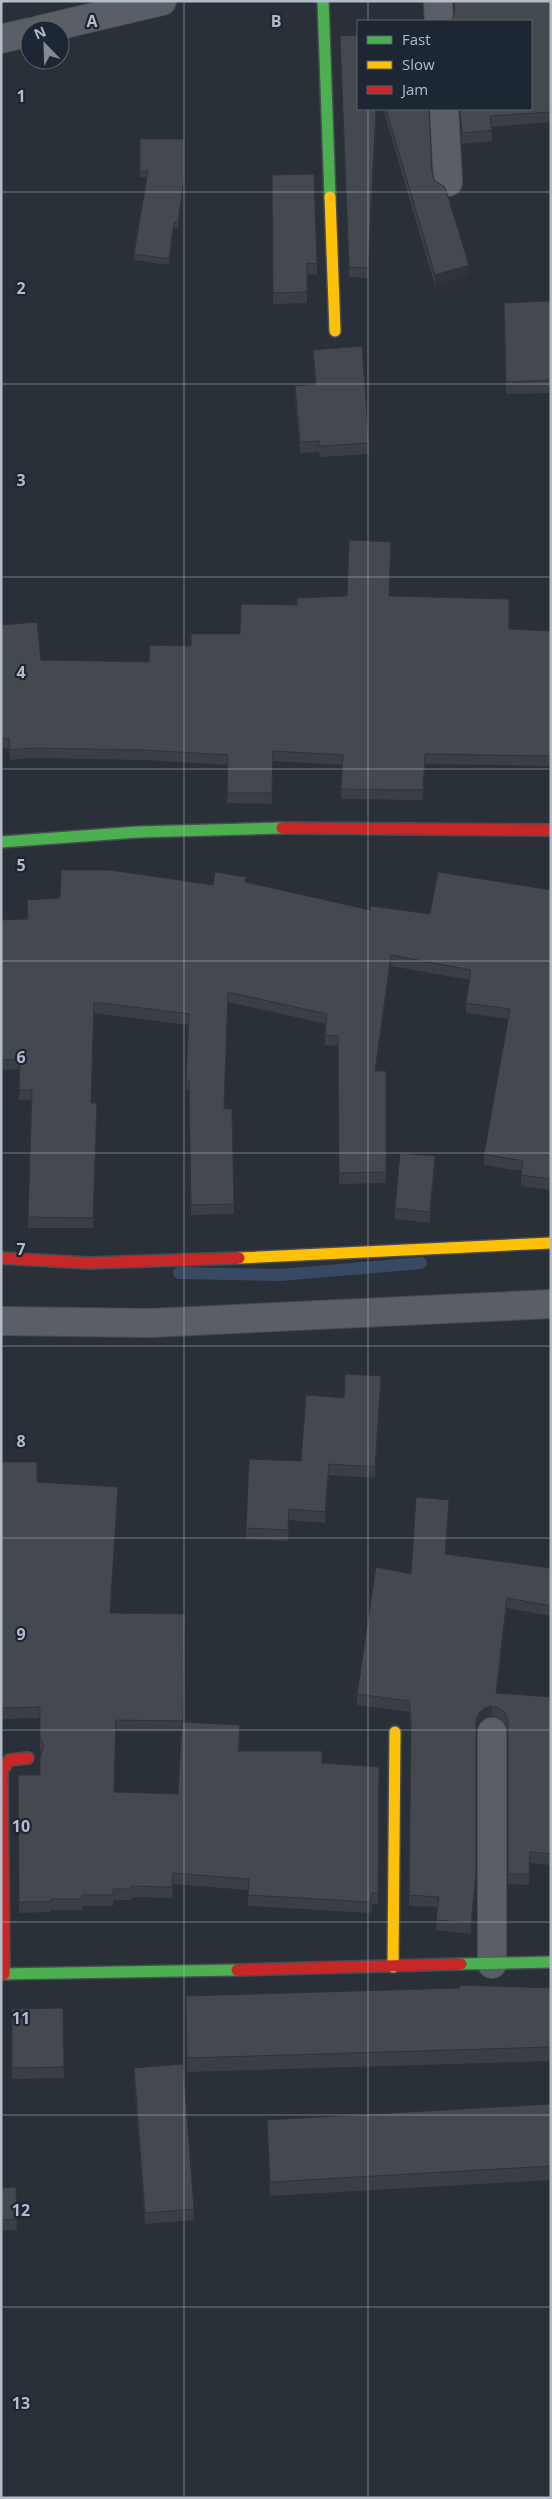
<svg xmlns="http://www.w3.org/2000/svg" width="552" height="2499" font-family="'Open Sans',sans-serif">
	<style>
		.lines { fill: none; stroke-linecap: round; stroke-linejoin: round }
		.stream { stroke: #384963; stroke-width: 12 }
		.street-casing { stroke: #484c53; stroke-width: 30 }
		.fast-casing { stroke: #484c53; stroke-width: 14 }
		.slow-casing { stroke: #484c53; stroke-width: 14 }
		.jam-casing { stroke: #484c53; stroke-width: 14 }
		.street { stroke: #5a5e66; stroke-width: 28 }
		.fast { stroke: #4caf50; stroke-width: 11 }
		.slow { stroke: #ffc107; stroke-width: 11 }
		.jam { stroke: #c62828; stroke-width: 11 }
		.wall { fill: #3a3f45; fill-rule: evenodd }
		.shaded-wall { fill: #303338 }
		.building { fill: #444950; stroke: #303338 }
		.grid { fill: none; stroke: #b4bcc9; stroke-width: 1; stroke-opacity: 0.55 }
		.grid-label { font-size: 16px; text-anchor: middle; font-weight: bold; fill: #b4bcc9; stroke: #1d2633; stroke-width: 4.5; stroke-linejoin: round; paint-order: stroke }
	</style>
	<rect width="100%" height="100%" fill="#2a3038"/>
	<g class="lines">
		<!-- stream -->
		<path class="stream" d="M179,1273L280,1275L421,1263"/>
		<!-- street casing -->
		<g class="street-casing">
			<path id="street" d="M438,1L439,21
				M39,30L162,1
				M1,39L30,32
				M444,109L448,182
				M1,1321L151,1323L551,1304
				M492,1732V1964"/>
		</g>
		<!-- fast casing -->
		<g class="fast-casing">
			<path id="fast" d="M323,1L330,197
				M1,842L138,832L282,828
				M461,1964L551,1962
				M1,1974L237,1970"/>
		</g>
		<!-- slow casing -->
		<g class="slow-casing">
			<path id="slow" d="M330,197L335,331
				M239,1258L551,1243
				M393,1967L395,1732"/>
		</g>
		<!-- jam casing -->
		<g class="jam-casing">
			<path id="jam" d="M282,828L551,830
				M1,1258L88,1263L239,1258
				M237,1970L461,1964
				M4,1974L2,1771L9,1760L28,1758"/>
		</g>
		<!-- street -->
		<use href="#street" class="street"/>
		<!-- fast -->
		<use href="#fast" class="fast"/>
		<!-- slow -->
		<use href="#slow" class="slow"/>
		<!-- jam -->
		<use href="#jam" class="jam"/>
	</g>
	<!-- wall -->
	<path class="wall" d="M454,1H551V122L491,127L492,141L462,144L460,109H531L453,18L454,12Z
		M340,36L377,109L368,278L349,277Z
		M383,109H429L432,173L469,275L435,286Z
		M140,139L184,184L178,228H174L169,265L134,260V254L147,177H140Z
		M272,175L317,264V275L307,274V303L273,304Z
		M551,301V393L506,394L504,315Z
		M313,350L369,443V454L320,457L319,452L300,453L295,397V386L315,384Z
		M389,596L509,629L551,631V766L425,764L423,800L341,799L342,765L273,761L272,804L227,803L228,765L145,760L32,758L10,760L9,748L1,749V625L41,660L149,662L191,646L240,634L297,605Z
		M246,882L370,910L430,914L551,890V1190L521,1186V1171L484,1165V1154L508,1019L466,1013V1003L470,980L391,966L376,1071H386V1183L339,1184L338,1046L325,1045V1035L326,1024L228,1002L224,1109H232L234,1214L191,1215L189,1091L186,1090L188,1025L94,1013L91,1103H97L93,1228H28L31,1100H19L20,1069L1,1070V920L27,919V900L60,898Z
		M435,1167L430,1223L395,1219V1208Z
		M381,1387L375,1478L329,1475L325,1523L289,1520L288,1541L246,1539V1528L301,1461L344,1398Z
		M1,1462L37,1482L118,1497L110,1613L185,1614L183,1722L240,1736L239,1751L322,1763L379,1767L378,1904H372L371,1913L248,1906V1890L173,1884L172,1898L132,1897L131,1900H113V1906H82V1910H50V1912L19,1913L18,1775H40L41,1752L40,1748V1718L1,1719ZM116,1731H181L178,1794L114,1792Z
		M449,1510L446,1554L551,1568V1616L507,1608L497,1693L551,1697V1865L530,1863L529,1885L508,1884V1732L505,1724L499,1718L492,1716L485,1718L479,1724L476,1732V1883L471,1934L436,1930L438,1907L409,1906L411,1731L409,1712L357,1705V1694L411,1574Z
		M551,1988V2061L187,2072L186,1996Z
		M12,2009L64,2067V2078L12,2079Z
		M134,2068L194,2209V2220L145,2224L134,2079Z
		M551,2104V2180L270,2196L267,2120Z
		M16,2187L17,2230L1,2231V2188Z"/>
	<!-- shaded-wall -->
	<path class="shaded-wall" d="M376,109H377L368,278V268Z
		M184,139V184L178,228V222Z
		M174,222V228L169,265V259Z
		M469,265V275L435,286V275Z
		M391,955V966L375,1081V1071Z
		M435,1156V1167L430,1223V1212Z
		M381,1376V1387L375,1478V1467Z
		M329,1464V1475L325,1523V1512Z
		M118,1487V1497L110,1624V1613Z
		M449,1500V1510L445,1565V1554Z
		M507,1598V1608L496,1703V1693Z
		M492,1706V1716L485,1718L479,1724L476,1732V1721L479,1713L485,1708Z
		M476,1873V1883L471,1934V1923Z"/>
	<!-- building -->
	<path class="building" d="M454,1H551V112L490,116L492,130L462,133L460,109H531V21H450L453,18L455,10Z
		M358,35V109H376L368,268L349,267L340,36Z
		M386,109H429L432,173L435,181L445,187L469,265L435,275Z
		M140,139H184V178L178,222H174L169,259L134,254L148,171H140Z
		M314,174L317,264L307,263V292L273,293L272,175Z
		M551,301V380L506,382L504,303Z
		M362,346L369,443L320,446L319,441L300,442L295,386L316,384L313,350Z
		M349,540L391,542L389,596L509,599V629L551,631V756L425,754L423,790L341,789L343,755L273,751L272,793H227L228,755L145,750L32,748L10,750L9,738L1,739V625L37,622L41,660L149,662L150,645L191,646V634H240L241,604L297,605V598L347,596Z
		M61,870H110L213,885L215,872L246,877L245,882L370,910L371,906L430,914L438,872L551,890V1179L521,1175L523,1161L484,1154L510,1009L466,1003L471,970L391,955L375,1071H386V1172L339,1173L338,1036L325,1035L327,1014L228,992L224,1109H232L234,1204L191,1205L189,1080H186L189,1014L94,1002L91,1103H97L93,1218L28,1217L32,1090H19L20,1059L1,1060V920L28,919L27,900L60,898Z
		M400,1153L435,1156L430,1212L395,1208Z
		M345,1374L381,1376L375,1467L329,1464L325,1512L289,1509L288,1530L246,1528L249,1459L301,1461L306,1395L344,1398Z
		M1,1462H37V1482L118,1487L110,1613L185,1614L183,1721L116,1720L114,1792L178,1794L182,1722L240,1725L238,1751H322V1763L379,1767L378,1893H372L371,1902L248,1895L249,1879L173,1873L172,1887L132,1886L131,1889H113V1895H82V1899H50V1902H19L18,1775H40V1757L44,1746L40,1737V1707L1,1708Z
		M416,1497L449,1500L445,1554L551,1568V1606L507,1598L496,1693L551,1697V1854L530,1852L529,1874H508V1721L505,1713L499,1708L492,1706L485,1708L479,1713L476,1721V1873L471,1923L436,1920L439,1897L409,1895L411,1721L409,1701L357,1694L376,1567L411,1574Z
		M460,1985L551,1988V2047L187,2058L186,1996L459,1988Z
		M63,2008L64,2067L12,2068V2009Z
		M183,2064L194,2209L145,2213L134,2068Z
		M551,2104V2166L270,2182L267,2120Z
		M16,2187L17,2219L1,2220V2188Z"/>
	<!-- grid -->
	<path class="grid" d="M184,1V2498M368,1V21M368,109V2498M1,192H551M1,384H551M1,577H551M1,769H551M1,961H551M1,1153H551M1,1346H551M1,1538H551M1,1730H551M1,1922H551M1,2115H551M1,2307H551"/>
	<g class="grid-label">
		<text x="92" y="27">A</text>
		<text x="276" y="27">B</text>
		<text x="21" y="102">1</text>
		<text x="21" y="294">2</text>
		<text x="21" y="486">3</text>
		<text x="21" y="678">4</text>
		<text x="21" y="871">5</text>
		<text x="21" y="1063">6</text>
		<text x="21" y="1255">7</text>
		<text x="21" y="1447">8</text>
		<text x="21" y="1640">9</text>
		<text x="21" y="1832">10</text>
		<text x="21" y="2024">11</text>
		<text x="21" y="2216">12</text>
		<text x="21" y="2409">13</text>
	</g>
	<!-- border -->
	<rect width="552" height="2499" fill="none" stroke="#b4bcc9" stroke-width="5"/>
	<!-- legend -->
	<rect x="357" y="20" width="175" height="90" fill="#1d2633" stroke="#59626f"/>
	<rect x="367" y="36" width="25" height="8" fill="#4caf50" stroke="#59626f"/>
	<text x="402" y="45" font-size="15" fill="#b4bcc9">Fast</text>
	<rect x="367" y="61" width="25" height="8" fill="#ffc107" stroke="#59626f"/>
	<text x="402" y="70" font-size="15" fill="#b4bcc9">Slow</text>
	<rect x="367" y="86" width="25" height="8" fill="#c62828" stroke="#59626f"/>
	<text x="402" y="95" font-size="15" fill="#b4bcc9">Jam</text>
	<!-- north arrow -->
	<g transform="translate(45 45) rotate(337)"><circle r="24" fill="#1d2633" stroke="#59626f"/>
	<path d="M0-4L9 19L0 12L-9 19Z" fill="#848b96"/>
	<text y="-8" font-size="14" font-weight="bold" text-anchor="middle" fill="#b4bcc9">N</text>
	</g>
</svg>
